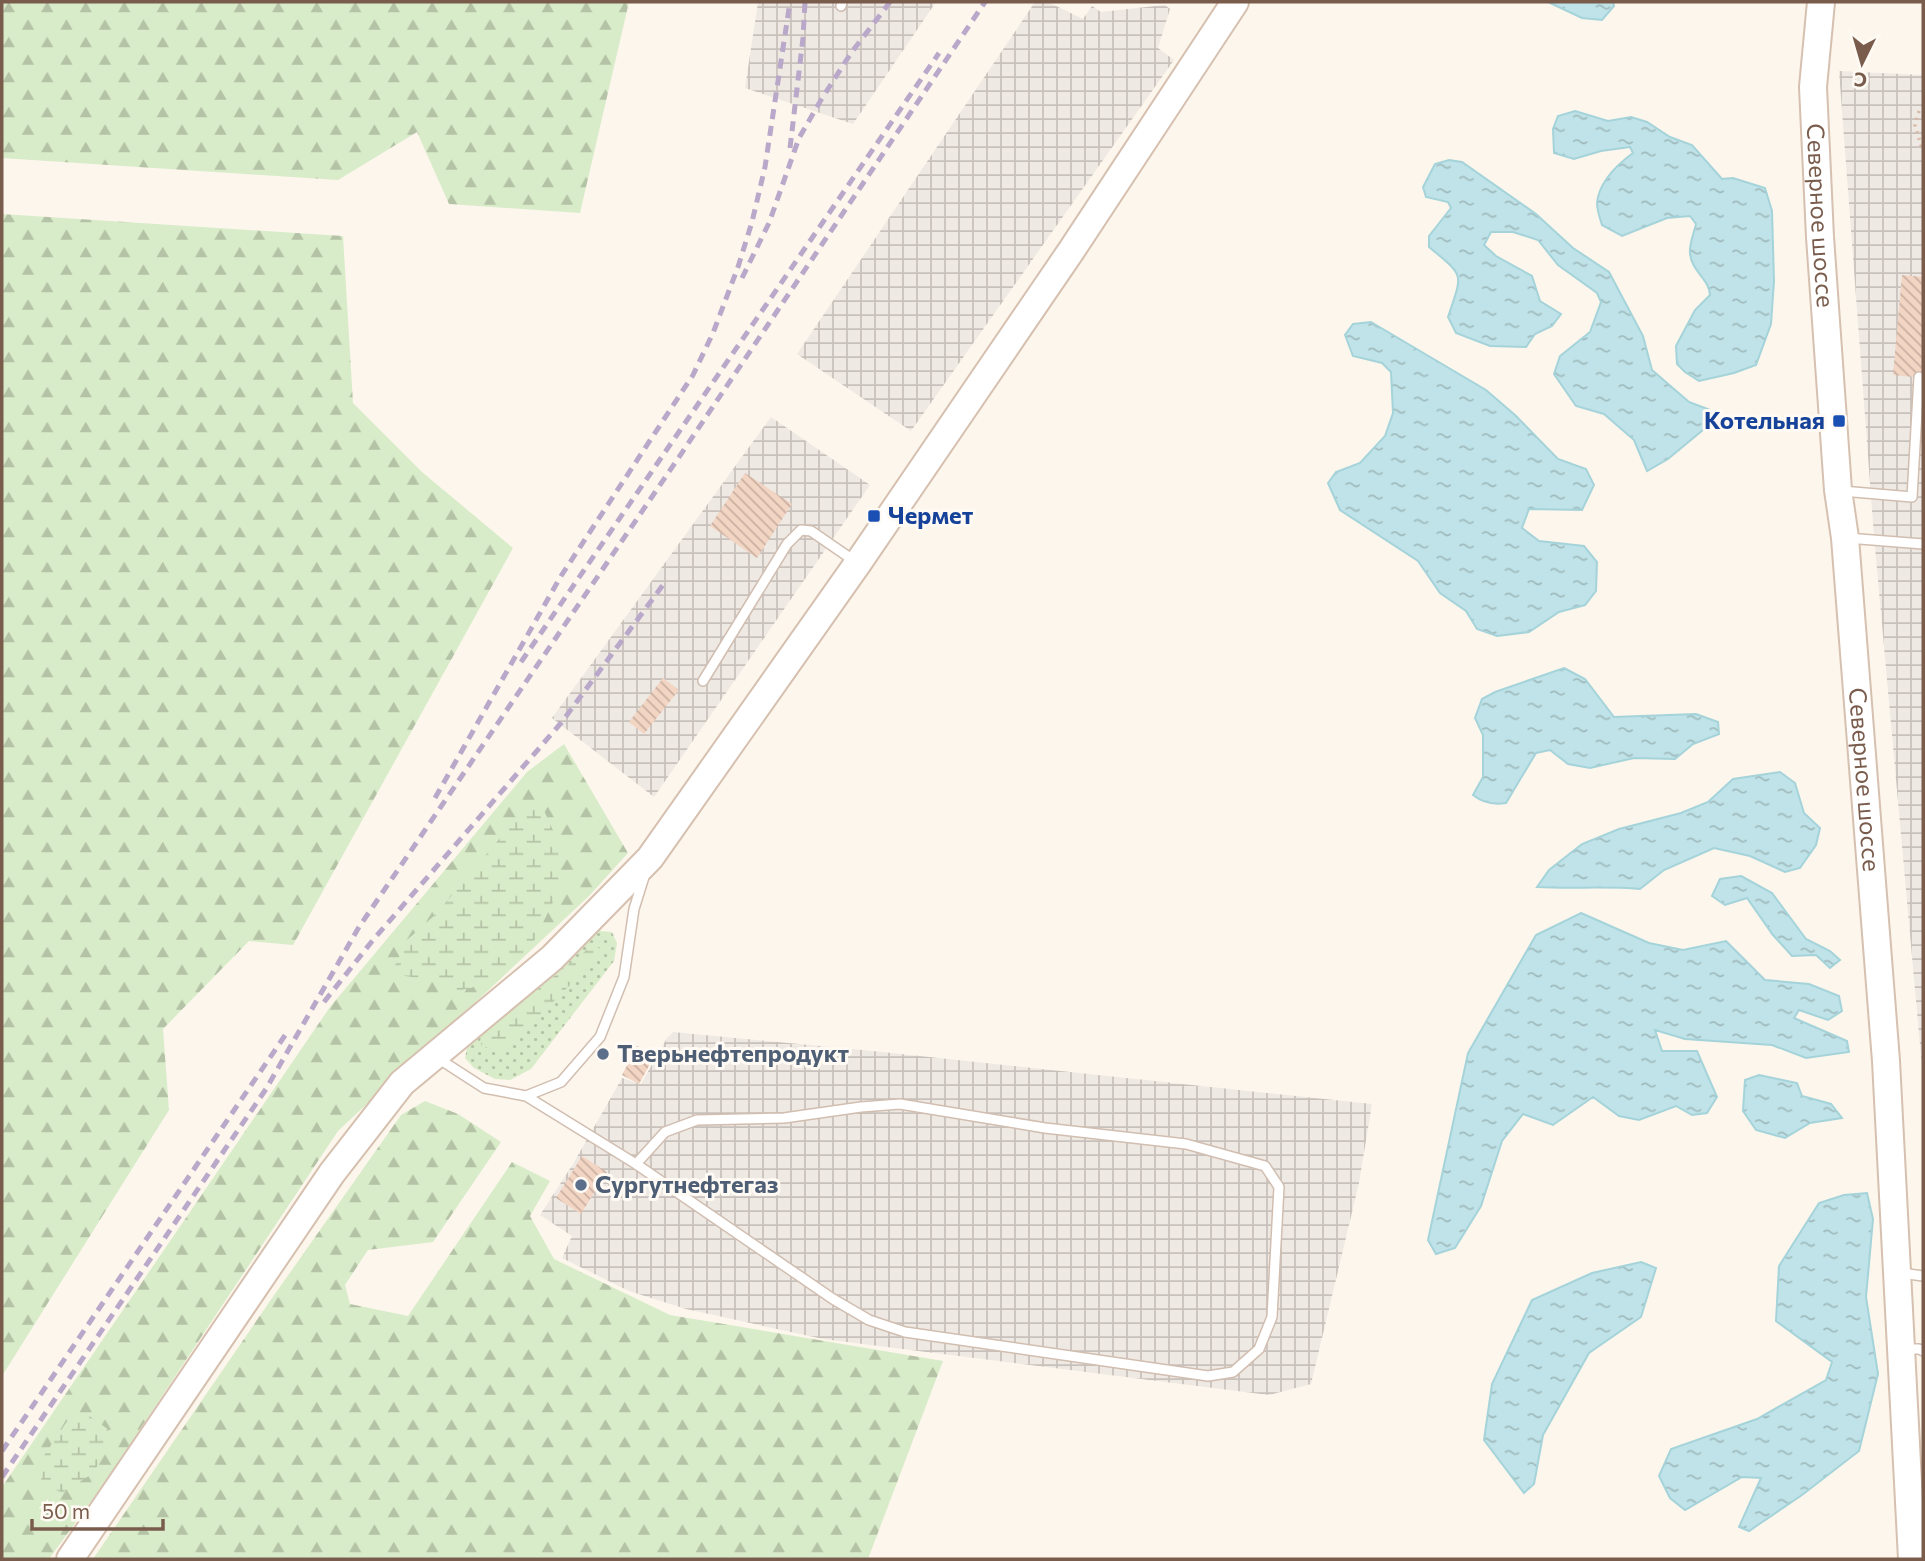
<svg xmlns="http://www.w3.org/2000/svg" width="1925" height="1561" font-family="Commissioner,sans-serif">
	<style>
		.industrial { fill: url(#industrial-grid) }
		.grass { fill: url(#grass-dots) }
		.forest { fill: url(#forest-firs) }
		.wetland { fill: url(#wetland-marsh) }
		.water { fill: url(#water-ripples); stroke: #a5d3da; stroke-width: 2 }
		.building { fill: url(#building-back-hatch) }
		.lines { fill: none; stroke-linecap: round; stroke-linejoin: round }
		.lane-casing { stroke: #d1beb0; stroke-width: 12 }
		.secondary-casing { stroke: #d6c0b0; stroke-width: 30 }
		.path { stroke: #d9b8a5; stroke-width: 3.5; stroke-dasharray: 2 5; stroke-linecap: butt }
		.lane { stroke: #fff; stroke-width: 9 }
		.secondary { stroke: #fff; stroke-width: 26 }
		.rail { stroke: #b9a8c9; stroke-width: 5; stroke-dasharray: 10 7; stroke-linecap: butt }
		.transit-dot { fill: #1a4fb4; stroke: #fffaf3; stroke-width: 2.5 }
		.service-dot { fill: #5c6f8a; stroke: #fffaf3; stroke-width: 2.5 }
		.labels { text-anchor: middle; stroke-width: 6; stroke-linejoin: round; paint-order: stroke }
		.street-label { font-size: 24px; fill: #7a5c4d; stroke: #fffaf3 }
		.transit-label { font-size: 24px; font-weight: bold; fill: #164399; stroke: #fffaf3; text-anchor: end }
		.service-label { font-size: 24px; font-weight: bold; fill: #4e5e75; stroke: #fffaf3; text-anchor: start }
	</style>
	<defs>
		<pattern id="industrial-grid" width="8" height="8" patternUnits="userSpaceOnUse" patternTransform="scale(1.75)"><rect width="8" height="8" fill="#efe9e4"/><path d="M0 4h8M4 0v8" fill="none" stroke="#c7c0bb"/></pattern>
		<pattern id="grass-dots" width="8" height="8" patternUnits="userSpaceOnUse" patternTransform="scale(1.75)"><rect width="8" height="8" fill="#d8ecc9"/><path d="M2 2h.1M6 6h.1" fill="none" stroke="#b4c2a5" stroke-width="1.8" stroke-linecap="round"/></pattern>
		<pattern id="forest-firs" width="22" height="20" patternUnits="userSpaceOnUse" patternTransform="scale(1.75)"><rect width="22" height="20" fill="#d8ecc9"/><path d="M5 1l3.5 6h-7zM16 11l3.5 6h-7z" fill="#b4c2a5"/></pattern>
		<pattern id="wetland-marsh" width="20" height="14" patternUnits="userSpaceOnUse" patternTransform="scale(1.75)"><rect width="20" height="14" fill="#d8ecc9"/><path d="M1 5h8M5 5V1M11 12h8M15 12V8" fill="none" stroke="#b4c2a5"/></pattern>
		<pattern id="water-ripples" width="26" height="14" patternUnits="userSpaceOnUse" patternTransform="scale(1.75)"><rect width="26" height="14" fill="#bfe3e8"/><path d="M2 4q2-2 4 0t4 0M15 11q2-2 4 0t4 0" fill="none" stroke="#a0bbbe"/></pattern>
		<pattern id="building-back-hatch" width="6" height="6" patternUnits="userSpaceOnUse" patternTransform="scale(1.75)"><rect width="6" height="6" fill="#f3d5c3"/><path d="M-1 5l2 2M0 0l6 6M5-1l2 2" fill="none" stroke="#cab0a1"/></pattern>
	</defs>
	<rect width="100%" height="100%" fill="#fdf6ec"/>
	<!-- industrial -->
	<path class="industrial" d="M758,2H936L853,124L745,88Z
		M1035,2H1048L1083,19L1092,6L1101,12L1165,5L1170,9L1158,48L1174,60L911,431L797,354Z
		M1839,71L1923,75V1078L1874,536Z
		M771,417L870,485L654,797L552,718Z
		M673,1032L873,1051L1372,1104L1359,1183L1311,1384L1269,1395L823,1339L686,1309L629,1291L562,1258L572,1236L540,1215L573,1164L622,1078L641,1084L667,1038Z"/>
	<!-- grass -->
	<path class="grass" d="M599,931L612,932L617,943L614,961L531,1069L510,1080L495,1079L474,1068L465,1058L468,1043L491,1020Z"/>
	<!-- forest -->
	<path class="forest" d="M2,2H629L580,213L449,204L417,132L338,180L2,158Z
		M2,214L343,236L353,403L422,472L513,548L293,945L249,941L163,1029L169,1110L2,1376Z
		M564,744L628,853L589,896L338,1131L105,1482L49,1559H2V1487L330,1007L527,772Z
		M425,1101L458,1114L501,1142L433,1242L368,1250L345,1285L350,1304L408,1316L512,1162L550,1181L530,1216L554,1259L670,1315L943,1361L868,1559H93L270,1301L401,1115Z"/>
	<!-- wetland -->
	<path class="wetland" d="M527,803L542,806L560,846V888L532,945L508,971L471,988L457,991L448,982L391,974L407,940L436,914L511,825Z
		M593,945L601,949L603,956L592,963L506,1049H491L482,1046L480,1040L488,1029Z
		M88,1415L109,1430L95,1472L62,1493L41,1482L43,1457L70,1417Z"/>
	<!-- water -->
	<path class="water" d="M1548,2H1613L1614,6L1602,20L1582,18Z
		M1575,111L1608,121L1631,117L1647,122L1670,137L1692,145L1722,179L1733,178L1765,188L1772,211L1774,281L1771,324L1756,365L1734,373L1699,381L1685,372L1677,364L1676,346L1695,310L1710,295C1710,280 1691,271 1690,253C1689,244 1694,233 1696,224L1690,216L1667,218L1622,236L1602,225C1600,219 1597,210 1597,203C1599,182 1618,164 1633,153L1630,147L1601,151L1574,159L1554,153L1553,129L1558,116Z
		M1449,160L1462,162L1536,214L1573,248L1609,272L1643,336L1652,370L1689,402L1710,410L1709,425L1668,459L1647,471L1634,440L1604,414L1576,406L1554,374L1560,356L1590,332L1601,302L1597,293L1558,265L1538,240L1513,232H1491L1484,245L1496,256L1532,276L1540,301L1561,314L1552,326L1535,334L1526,347L1490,346L1456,333L1448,317C1463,272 1465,277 1429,247V236L1451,208L1448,202L1426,197L1423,187L1435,164Z
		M1371,322L1486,390L1515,415L1558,459L1586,469L1594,485L1582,510L1529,509L1522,528L1539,541L1584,546L1597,562L1596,591L1585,605L1559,612L1529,632L1497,636L1477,629L1466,611L1440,593L1418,561L1340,510L1328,483L1336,472L1360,463L1385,436L1393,413L1391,372L1382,363L1353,356L1345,335L1353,324Z
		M1564,668L1585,679L1614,717L1696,714L1718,722L1719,734L1693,744L1675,759L1634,758L1590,768L1568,764L1550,750L1536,753L1506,803C1494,805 1483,803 1473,795L1483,777V735L1475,718L1482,699L1495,692Z
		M1780,772L1795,783L1804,813L1820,828L1816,845L1800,868L1785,872L1750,856L1714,848L1664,870L1640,889C1606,886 1571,889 1537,887L1549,870L1582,844L1619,829L1681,813L1708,802L1733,779Z
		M1741,876L1772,893L1806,939L1830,951L1840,960L1830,968L1816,955L1792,956L1773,935L1747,898L1725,905L1712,896L1720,879Z
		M1581,913L1649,943L1683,950L1726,941L1765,980L1809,984L1839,996L1842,1011L1828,1020L1799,1010L1794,1018L1847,1041L1849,1052L1806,1058L1772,1045L1685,1039L1655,1030L1662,1051H1697L1717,1097L1707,1113L1692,1115L1676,1106L1639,1120L1619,1116L1593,1097L1553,1125L1523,1114L1502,1141L1481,1206L1455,1248L1436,1254L1428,1240L1468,1053L1536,935Z
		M1759,1075L1797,1083L1802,1096L1831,1104L1842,1118L1810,1123L1785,1138L1756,1130L1743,1111L1745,1080Z
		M1867,1193L1873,1219L1866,1297L1878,1374L1859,1451L1802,1495L1749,1531L1739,1527L1761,1478L1742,1477L1685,1510L1670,1498L1659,1476L1671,1449L1757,1419L1826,1380L1832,1362L1776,1321L1779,1266L1819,1203L1844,1195Z
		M1641,1262L1656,1268L1641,1317L1589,1353L1543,1435L1534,1484L1524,1493L1484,1440L1492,1384L1532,1300L1592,1273Z"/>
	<!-- building -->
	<path class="building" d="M1902,275L1923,277V378L1893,375Z
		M745,473L792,504L757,558L710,526Z
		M663,678L679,690L644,734L629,722Z
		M637,1046L655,1055L639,1084L622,1075Z
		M582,1156L607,1172L581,1214L556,1198Z"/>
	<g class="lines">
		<!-- lane casing -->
		<g class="lane-casing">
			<path id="lane" d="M841,6L842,2
				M1842,491L1912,497L1919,377
				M1847,538L1923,544
				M703,681L787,544L801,530L811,531L856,562
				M436,1057L484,1088L526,1096L561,1082L600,1037L624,977L634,909L644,877
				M526,1096L636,1164L833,1299L869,1320L905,1332L1208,1376L1233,1372L1259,1349L1272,1317L1279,1187L1265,1166L1186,1144L1045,1128L900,1104L861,1107L784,1118L697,1120L665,1132L636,1164
				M1901,1273L1923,1276
				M1905,1349H1919L1923,1351"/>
		</g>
		<!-- secondary casing -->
		<g class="secondary-casing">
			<g id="secondary">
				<path id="s1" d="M1821,2L1813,87L1820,237L1838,490L1845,538L1886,1061L1912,1559"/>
				<path d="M70,1559L332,1173L402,1083L552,958L650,858L858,563L1071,251L1235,2"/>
			</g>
		</g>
		<!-- path -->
		<path class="path" d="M1919,111L1915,125L1923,152"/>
		<!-- lane -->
		<use href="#lane" class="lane"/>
		<!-- secondary -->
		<use href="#secondary" class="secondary"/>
		<!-- rail -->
		<path class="rail" d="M790,148L803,38L805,2
			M742,278L769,223L799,138L821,100L851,53L890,2
			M521,662L939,53
			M435,798L561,576L693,375L713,333L738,267L752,222L765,167L790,2
			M324,1002L373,940L561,723L663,585
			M2,1451L288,1031
			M2,1477L266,1089L359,927L677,460L985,2"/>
	</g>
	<!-- markers -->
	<g class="transit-dot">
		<rect x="1832" y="414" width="14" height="14" rx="3.5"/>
		<rect x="867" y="509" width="14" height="14" rx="3.5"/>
	</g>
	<g class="service-dot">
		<circle cx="603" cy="1054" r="7"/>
		<circle cx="581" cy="1185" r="7"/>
	</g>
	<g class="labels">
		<!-- street labels -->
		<g class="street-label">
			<text dy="8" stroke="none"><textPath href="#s1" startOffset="214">Северное шоссе</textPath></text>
			<text dy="8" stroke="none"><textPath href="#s1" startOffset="780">Северное шоссе</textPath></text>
		</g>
		<!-- transit labels -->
		<g class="transit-label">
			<text x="1825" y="429">Котельная</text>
			<text x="888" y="524" text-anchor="start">Чермет</text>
		</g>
		<!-- service labels -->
		<g class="service-label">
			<text x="617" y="1062">Тверьнефтепродукт</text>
			<text x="595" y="1193">Сургутнефтегаз</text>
		</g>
	</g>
	<!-- border -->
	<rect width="1925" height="1561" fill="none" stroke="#7a5c4d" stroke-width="7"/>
	<!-- north arrow -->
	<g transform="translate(1862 63) rotate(185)" stroke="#fffaf3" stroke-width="5" paint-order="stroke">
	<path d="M0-5L12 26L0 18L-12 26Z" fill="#7a5c4d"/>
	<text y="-10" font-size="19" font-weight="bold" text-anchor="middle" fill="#7a5c4d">С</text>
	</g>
	<!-- scale -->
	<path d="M32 1519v10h131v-10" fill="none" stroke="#7a5c4d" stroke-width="3.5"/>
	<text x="42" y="1519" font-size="21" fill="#7a5c4d" stroke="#fffaf3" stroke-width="5" paint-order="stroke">50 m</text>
</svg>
